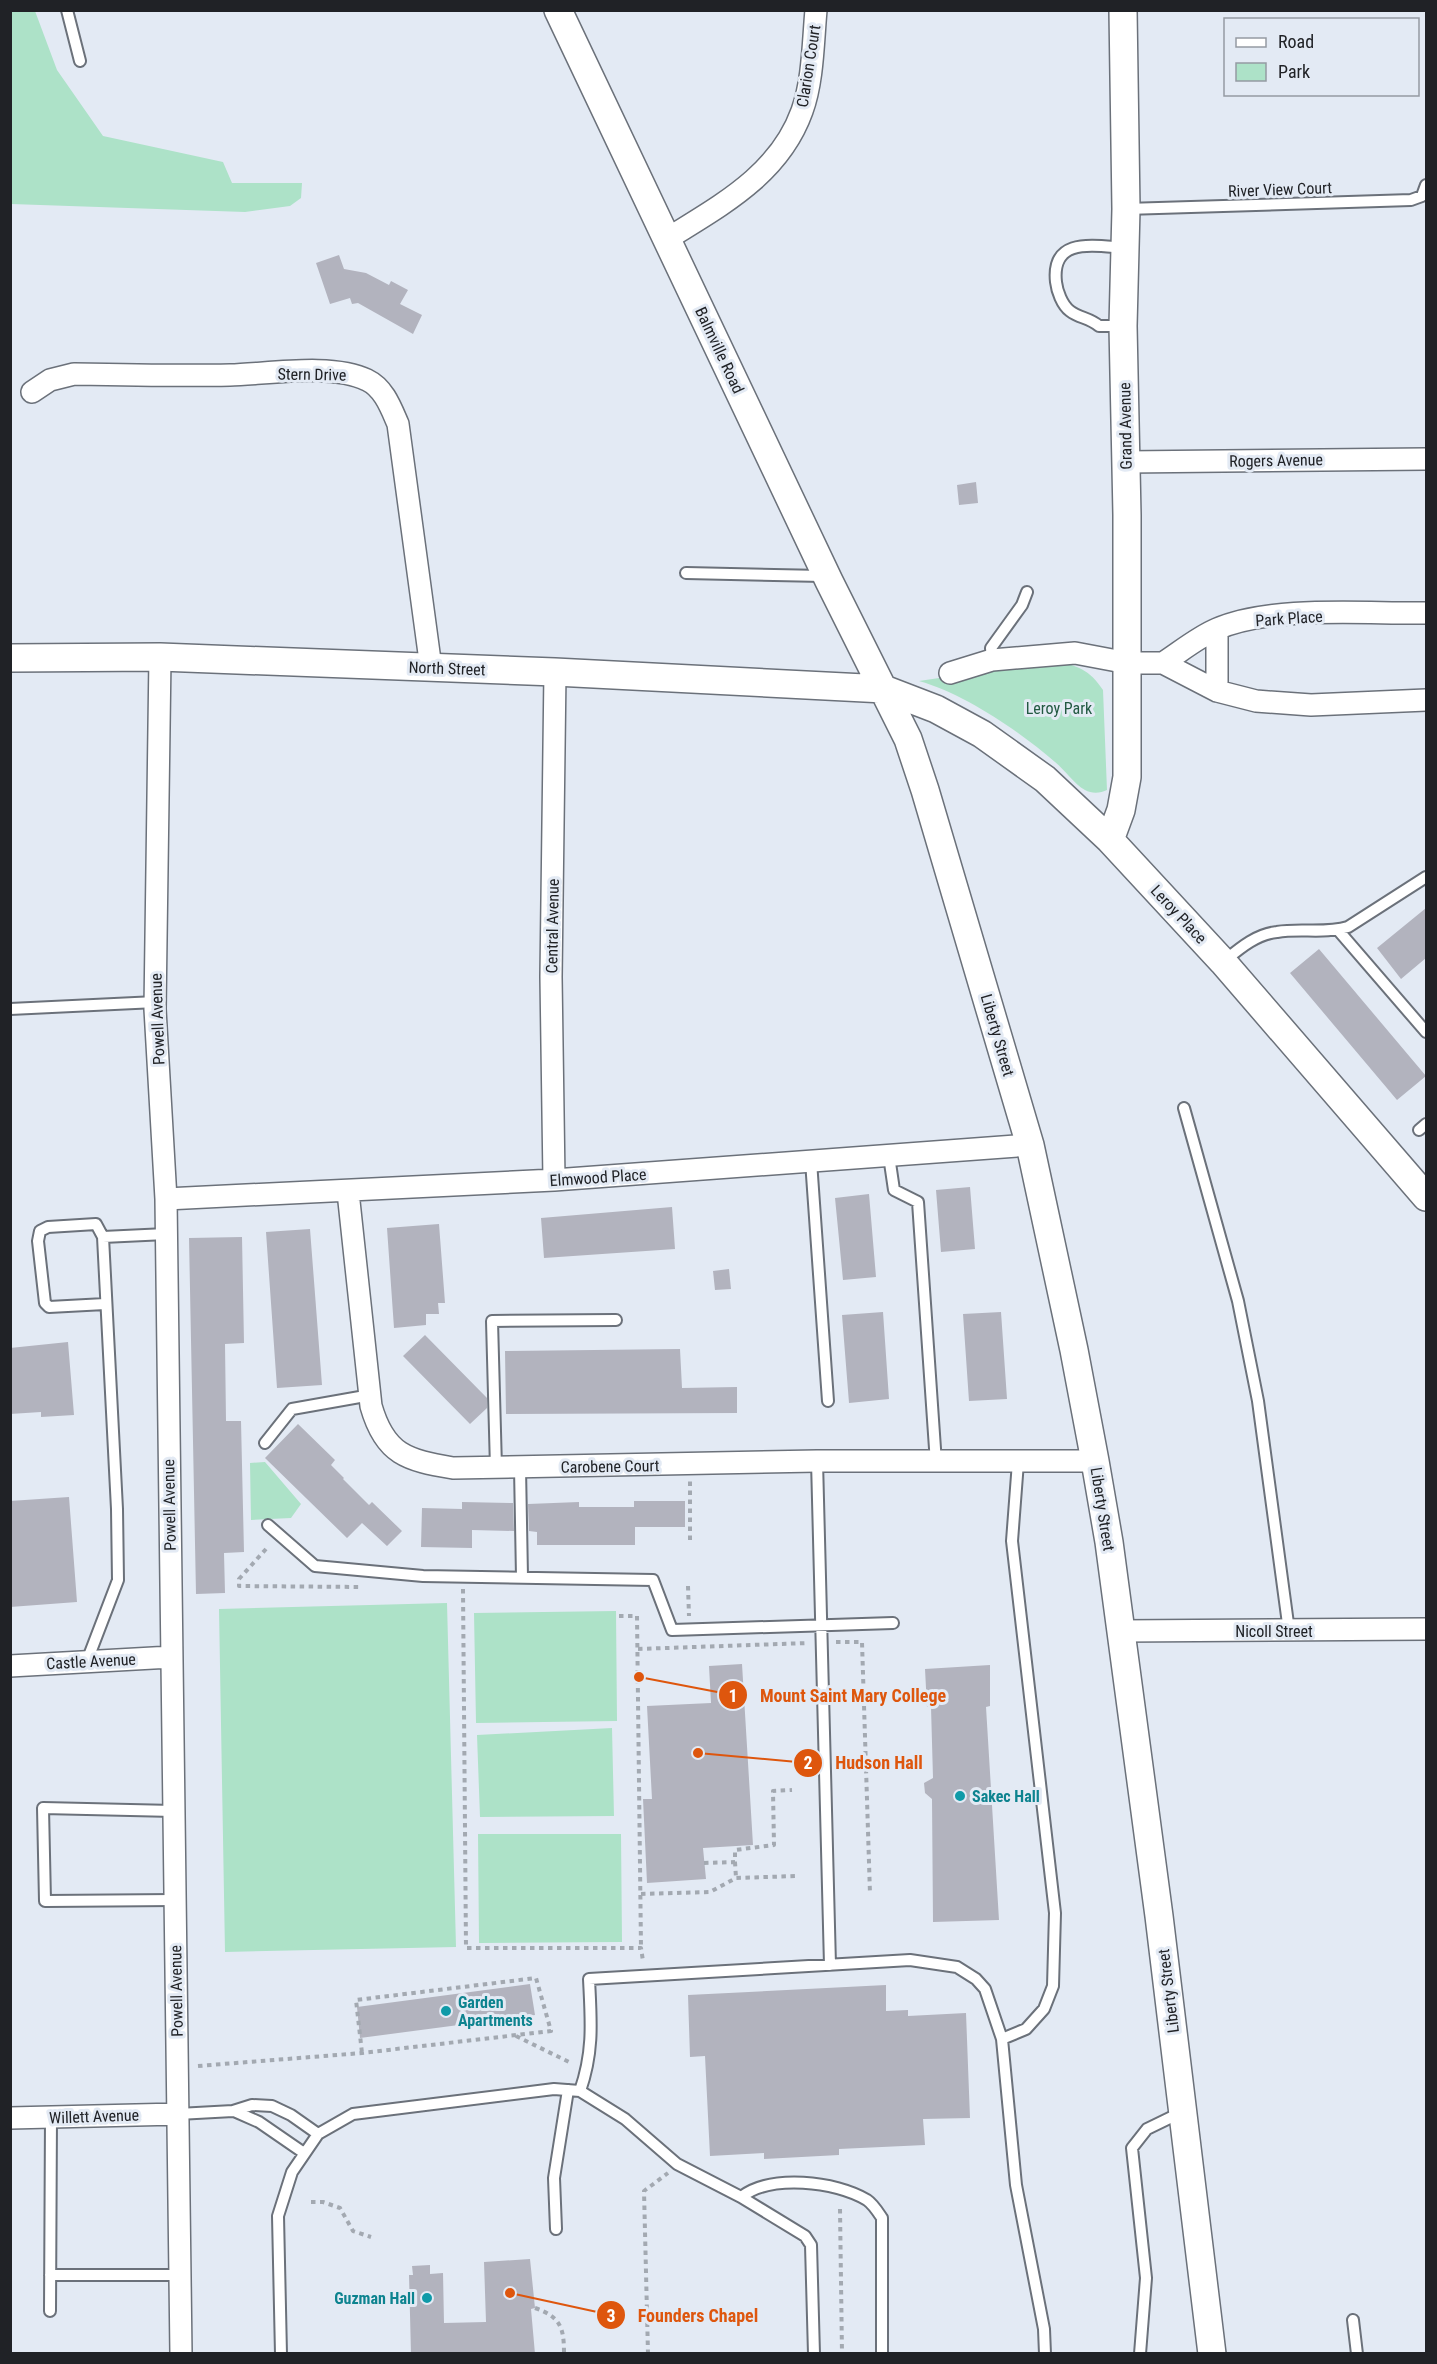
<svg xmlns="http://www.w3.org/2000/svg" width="1437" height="2364" font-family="'Roboto Condensed',sans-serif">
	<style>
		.green { fill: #ade2c8 }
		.building { fill: #b2b3be }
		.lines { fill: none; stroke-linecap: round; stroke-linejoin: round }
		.service-casing { stroke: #6b717a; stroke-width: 14 }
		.minor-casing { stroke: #6b717a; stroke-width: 24 }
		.tertiary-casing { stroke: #6b717a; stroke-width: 30 }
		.path { stroke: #a3a9b1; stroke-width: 4; stroke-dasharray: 4.5 4.5; stroke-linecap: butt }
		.service { stroke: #fff; stroke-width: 10 }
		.minor { stroke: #fff; stroke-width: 21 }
		.tertiary { stroke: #fff; stroke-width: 27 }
		.culture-dot { fill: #0f9aa8; stroke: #e3eaf4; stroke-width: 2 }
		.labels { text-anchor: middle; stroke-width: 6; stroke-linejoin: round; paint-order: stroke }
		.street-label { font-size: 16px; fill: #202226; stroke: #e3eaf4 }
		.park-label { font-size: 16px; fill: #225942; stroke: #e3eaf4 }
		.culture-label { font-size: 16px; font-weight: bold; fill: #0d838f; stroke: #e3eaf4; text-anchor: start }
		.leader { fill: none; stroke: #de560d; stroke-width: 2 }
		.callout-dot { fill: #de560d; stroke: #e3eaf4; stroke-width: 2 }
		.mark-label { font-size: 18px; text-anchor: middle; font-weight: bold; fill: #fff }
		.callout-label { font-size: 18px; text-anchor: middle; font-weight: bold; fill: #de560d; stroke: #e3eaf4; stroke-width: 6; stroke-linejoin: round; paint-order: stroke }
	</style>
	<rect width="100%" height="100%" fill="#e3eaf4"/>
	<!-- green -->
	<path class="green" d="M11,10L35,11L57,70L103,136L223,162L232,183H302L301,198L290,206L245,212L11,204Z
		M1054,661C1077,665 1090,670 1103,690L1107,790C1101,793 1092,794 1085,790C1074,784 1065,770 1055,762C1019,731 965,694 919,681Z
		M265,1462L301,1504L291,1518L251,1520L250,1463Z
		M447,1603L456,1947L225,1952L219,1609Z
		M616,1611L617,1721L476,1723L474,1613Z
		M612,1728L614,1816L480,1817L477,1735Z
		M478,1834H621L622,1942L479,1943Z"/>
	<!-- building -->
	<path class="building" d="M339,255L344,269L366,273L389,285L391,281L408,290L400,304L422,315L413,334L358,303L352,304L350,298L330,304L316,263Z
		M976,482L978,503L959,505L957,485Z
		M1426,908V958L1401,979L1377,948Z
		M1319,949L1426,1076L1397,1100L1290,973Z
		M970,1187L975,1249L941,1252L936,1190Z
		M869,1194L876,1277L843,1280L835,1198Z
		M672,1207L675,1249L544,1258L541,1218Z
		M439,1224L445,1303H438L439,1314H426V1325L394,1328L387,1228Z
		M310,1229L322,1385L277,1388L266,1232Z
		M242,1237L244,1343L225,1344L226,1421H241L244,1552L224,1553L225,1593L196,1594L189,1238Z
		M729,1269L731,1289L715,1290L713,1271Z
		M883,1312L889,1399L849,1403L842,1315Z
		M1001,1312L1007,1399L969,1401L963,1314Z
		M425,1335L487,1398V1408L470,1424L403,1356Z
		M68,1342L74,1415L41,1417V1412L10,1414V1348Z
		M680,1349L682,1388L737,1387V1413L506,1414L505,1351Z
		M298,1424L335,1460L331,1465L344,1478L343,1479L369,1505L372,1502L402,1531L387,1546L362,1523L347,1538L265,1458Z
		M69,1497L77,1602L10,1607V1501Z
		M634,1501H685V1527H635V1545H537V1532L529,1531L528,1504L579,1502V1507H634Z
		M462,1502L513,1503L514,1531L472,1530V1548L421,1547L422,1508L462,1509Z
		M742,1664L753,1845L703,1848L706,1879L647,1883L643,1799H652L647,1706L711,1703L709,1666Z
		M990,1665V1706L986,1707L999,1920L933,1922L932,1799L925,1793L924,1783L933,1778L931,1707H927L925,1669Z
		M530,1984L535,2015L360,2038L357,2007Z
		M886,1985V2011L908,2010V2016L966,2013L970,2118L923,2119L925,2145L839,2149V2155L764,2159V2153L710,2156L705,2056L690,2057L688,1995Z
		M530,2259L535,2308L531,2309L535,2354H411L409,2275H413L412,2266L430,2265V2274L443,2273L444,2323L486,2322L484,2262Z"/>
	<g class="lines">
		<!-- service casing -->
		<g class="service-casing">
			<path id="service" d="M67,10L80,61
				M1126,209L1411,200L1422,196L1426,185
				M1123,326H1099C1090,318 1079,318 1070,311C1062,305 1057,291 1056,282C1051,236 1095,246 1125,248
				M686,573L823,576
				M992,660L991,648L1022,605L1027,592
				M1338,930L1426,1032
				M1223,962C1239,949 1256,934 1277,932C1300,928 1325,934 1348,927L1426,877
				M10,1009L156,1002
				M1184,1108L1238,1301L1258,1401L1289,1631
				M1419,1130L1426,1124
				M889,1156L894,1190L918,1202L936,1463
				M811,1161L828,1401
				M103,1237L96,1224L48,1227L40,1231L38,1241L45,1303L49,1307L105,1304
				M265,1443L292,1409L371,1395
				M817,1461L830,1965
				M496,1468L492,1321L616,1320
				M520,1468L522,1577
				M268,1525L315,1566L423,1576L653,1580L672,1630L893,1623
				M87,1661L118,1580L117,1509L103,1237L166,1234
				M174,1811L43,1808L45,1901L175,1900
				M1002,2039L1026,2029L1044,2009L1053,1986L1055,1913L1012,1541L1018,1462
				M580,2091C594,2051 591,2020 589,1979L910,1960L957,1967L976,1979L985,1989L1002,2039L1016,2185L1044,2329L1045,2354
				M234,2111L259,2122L304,2153
				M178,2114L233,2111L252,2105L272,2106L291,2115L318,2134
				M741,2197C771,2174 835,2181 867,2200C873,2204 878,2212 882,2218V2354
				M556,2229L554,2178L568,2090
				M50,2275H180
				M50,2311L51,2117
				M1353,2320L1357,2354
				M281,2354L278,2216L292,2172L318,2134L353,2114L554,2089L580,2091L625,2119L677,2164L741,2197L805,2236L811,2245L814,2354
				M1140,2354L1146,2278L1132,2148L1147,2129L1182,2112"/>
		</g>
		<!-- minor casing -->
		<g class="minor-casing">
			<path id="minor" d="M667,239C721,205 779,175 802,111C813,81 813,43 816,10
				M32,392L50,380L74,374C126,375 178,376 230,375C268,374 333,363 367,380C384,388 391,408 398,424L431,668
				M1126,462L1426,459
				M1217,629V691
				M160,657L155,1009L166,1199L181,2354
				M1163,663C1180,652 1198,637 1217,629C1272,605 1366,614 1426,613
				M950,673L992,660L1075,653L1128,663H1163L1217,691L1256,701L1311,705L1426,700
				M554,1180L551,977L555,672
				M348,1192L371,1406C385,1455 407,1460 453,1468L817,1461H1095
				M166,1199L554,1180L1030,1145
				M1121,1631L1426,1629
				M10,1666L171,1657
				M10,2118L178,2114"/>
		</g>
		<!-- tertiary casing -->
		<g class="tertiary-casing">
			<path id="tertiary" d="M558,10L829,581L908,739L925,790L1030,1145L1074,1350L1095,1461L1109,1542L1159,1916L1212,2354
				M10,658L160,657L555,672L884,689L936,709L982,734L1045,779L1110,840L1223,962L1426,1197
				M1110,840L1121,810L1127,777V515L1123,326L1126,209L1123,10"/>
		</g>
		<!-- path -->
		<path class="path" d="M690,1540V1481
			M266,1549L239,1579V1586L360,1587
			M688,1586L689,1616
			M463,1589L466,1948H641L643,1961
			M619,1616H637L641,1948
			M836,1642H862L870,1894
			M638,1649L808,1643
			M735,1862L736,1878
			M704,1863L735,1862V1850L774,1845L773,1791L792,1790
			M641,1894L710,1892L736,1878L797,1876
			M516,2036L569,2062
			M198,2066L362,2053L551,2031L536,1978L356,2000L362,2053
			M311,2202H323L340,2208L353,2231L371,2237
			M840,2209L842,2354
			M535,2308C561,2317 564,2328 564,2354
			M648,2354L644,2191L668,2173"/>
		<!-- service -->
		<use href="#service" class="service"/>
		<!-- minor -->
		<use href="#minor" class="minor"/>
		<!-- tertiary -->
		<use href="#tertiary" class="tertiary"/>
	</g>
	<!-- markers -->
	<g class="culture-dot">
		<circle cx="960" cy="1796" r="6"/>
		<circle cx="446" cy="2011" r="6"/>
		<circle cx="427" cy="2298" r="6"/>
	</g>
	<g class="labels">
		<!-- street labels -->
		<g class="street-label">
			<text transform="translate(808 66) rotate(-81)" y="6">Clarion Court</text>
			<text transform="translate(1280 189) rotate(-2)" y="6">River View Court</text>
			<text transform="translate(720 350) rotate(65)" y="6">Balmville Road</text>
			<text transform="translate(312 374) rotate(1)" y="6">Stern Drive</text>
			<text transform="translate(1125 426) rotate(-91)" y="6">Grand Avenue</text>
			<text transform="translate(1276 460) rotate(-1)" y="6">Rogers Avenue</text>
			<text transform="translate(1289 618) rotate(-4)" y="6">Park Place</text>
			<text transform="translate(447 668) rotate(2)" y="6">North Street</text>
			<text transform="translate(1179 914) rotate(47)" y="6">Leroy Place</text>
			<text transform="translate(552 926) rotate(-89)" y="6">Central Avenue</text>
			<text transform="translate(157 1019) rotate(-92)" y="6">Powell Avenue</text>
			<text transform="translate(998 1035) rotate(74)" y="6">Liberty Street</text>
			<text transform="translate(598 1177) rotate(-4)" y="6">Elmwood Place</text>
			<text transform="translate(610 1466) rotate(-1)" y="6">Carobene Court</text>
			<text transform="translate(169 1505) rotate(-91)" y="6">Powell Avenue</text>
			<text transform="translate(1103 1509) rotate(81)" y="6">Liberty Street</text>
			<text x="1274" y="1637">Nicoll Street</text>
			<text transform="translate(91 1661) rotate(-3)" y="6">Castle Avenue</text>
			<text transform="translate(176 1991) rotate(-91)" y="6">Powell Avenue</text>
			<text transform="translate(1168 1991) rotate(-97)" y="6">Liberty Street</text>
			<text transform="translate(94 2116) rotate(-2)" y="6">Willett Avenue</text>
		</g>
		<!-- park labels -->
		<g class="park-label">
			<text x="1059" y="714">Leroy Park</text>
		</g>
		<!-- culture labels -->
		<g class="culture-label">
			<text x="972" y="1802">Sakec Hall</text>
			<text x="458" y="2008">Garden<tspan x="458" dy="18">Apartments</tspan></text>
			<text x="415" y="2304" text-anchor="end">Guzman Hall</text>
		</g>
	</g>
	<!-- callouts -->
	<path class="leader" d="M639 1677L733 1695M698 1753L808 1763M510 2293L611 2315"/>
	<g class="callout-dot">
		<circle cx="639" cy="1677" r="6"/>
		<circle cx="698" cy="1753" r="6"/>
		<circle cx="510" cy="2293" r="6"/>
		<circle cx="733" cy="1695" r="15"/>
		<circle cx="808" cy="1763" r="15"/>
		<circle cx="611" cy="2315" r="15"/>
	</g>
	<g class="mark-label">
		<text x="733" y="1702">1</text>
		<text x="808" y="1769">2</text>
		<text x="611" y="2322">3</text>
	</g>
	<g class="callout-label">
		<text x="853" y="1702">Mount Saint Mary College</text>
		<text x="879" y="1769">Hudson Hall</text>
		<text x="698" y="2322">Founders Chapel</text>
	</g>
	<!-- border -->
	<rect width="1437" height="2364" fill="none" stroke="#202226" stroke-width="24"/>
	<!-- legend -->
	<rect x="1224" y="18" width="195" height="78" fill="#e3eaf4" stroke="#959aa2" stroke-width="1.5"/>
	<rect x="1236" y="38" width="30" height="9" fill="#ffffff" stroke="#959aa2" stroke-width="1.5"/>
	<text x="1278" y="48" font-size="18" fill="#202226">Road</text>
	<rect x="1236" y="63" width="30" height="18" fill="#ade2c8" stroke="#959aa2" stroke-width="1.5"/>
	<text x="1278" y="78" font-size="18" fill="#202226">Park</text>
</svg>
